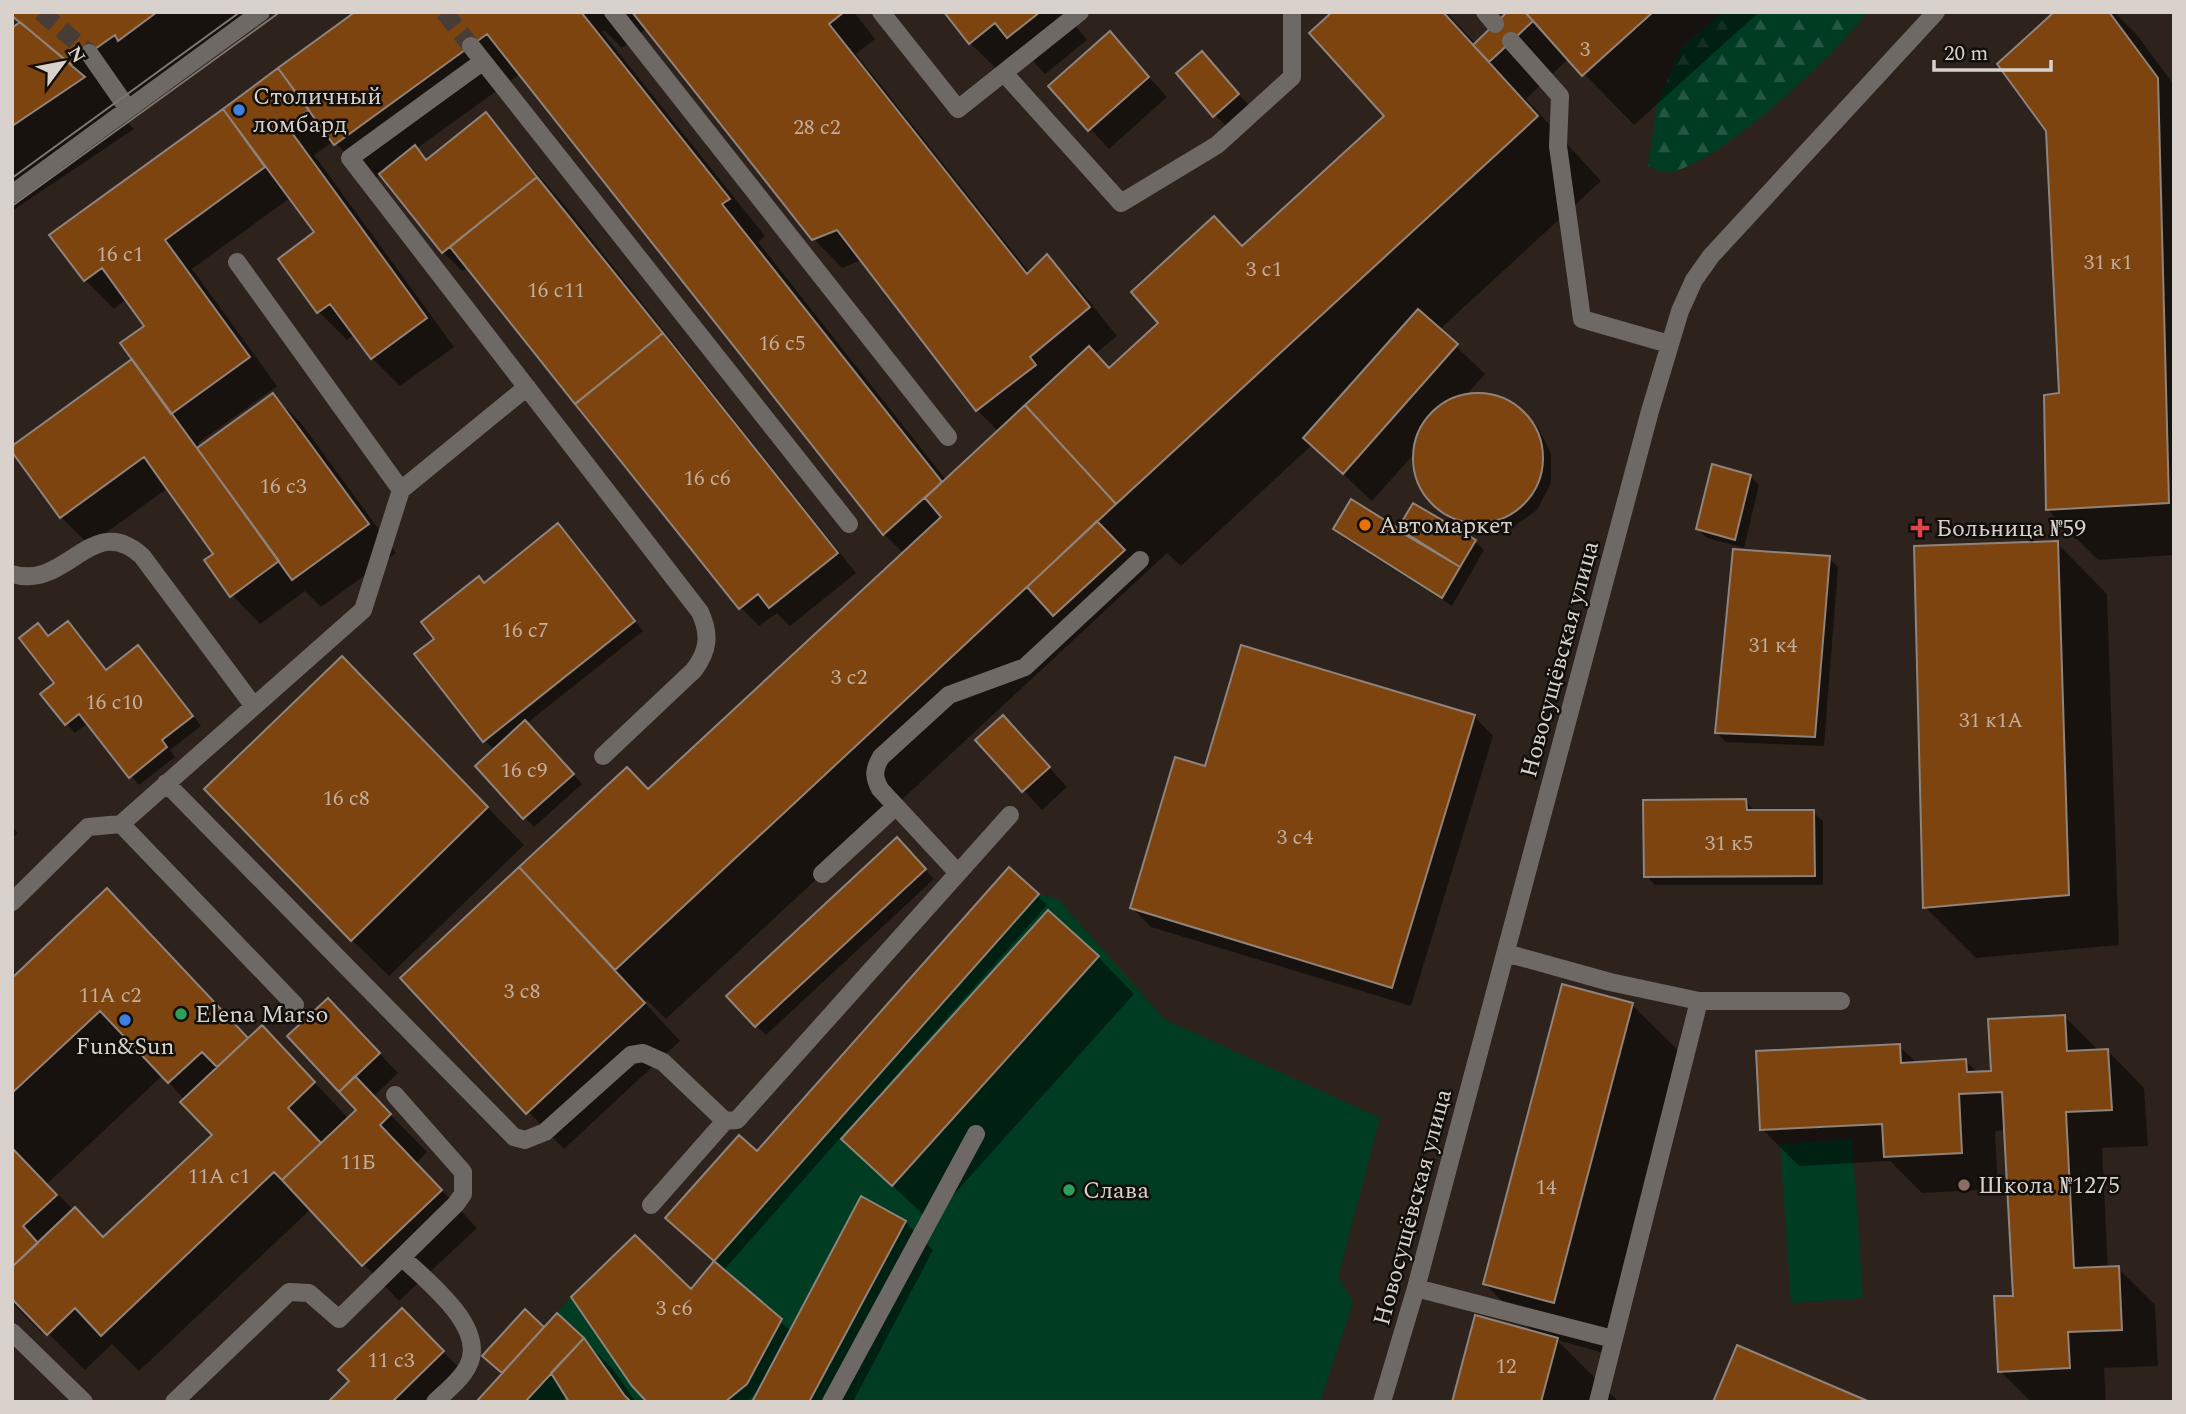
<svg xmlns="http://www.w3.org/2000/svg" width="2186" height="1414" font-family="Spectral,serif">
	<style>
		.grass { fill: #003c22 }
		.forest { fill: url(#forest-firs) }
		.shadow { fill: #0007; fill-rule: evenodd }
		.building { fill: #7d4410; stroke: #8f837b; stroke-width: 2 }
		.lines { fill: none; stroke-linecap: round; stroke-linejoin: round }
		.minor-tunnel { stroke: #473d36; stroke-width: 18; stroke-dasharray: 18 9; stroke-linecap: butt }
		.minor { stroke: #6f6966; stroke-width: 18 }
		.tram { stroke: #807771; stroke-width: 2 }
		.shop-dot { fill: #3f7fe0; stroke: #120e0a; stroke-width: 2.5 }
		.food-dot { fill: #e8710a; stroke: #120e0a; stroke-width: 2.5 }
		.health-dot { fill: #e0444e; stroke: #120e0a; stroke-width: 2.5 }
		.leisure-dot { fill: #2e9e5b; stroke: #120e0a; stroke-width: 2.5 }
		.education-dot { fill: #8d6e63; stroke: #120e0a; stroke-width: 2.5 }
		.labels { text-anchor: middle; stroke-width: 5; stroke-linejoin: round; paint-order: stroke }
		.number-label { font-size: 21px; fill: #c1ae9d }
		.poi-label { font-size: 24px; fill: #d8d1cc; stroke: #120e0a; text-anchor: start }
		.street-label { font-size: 24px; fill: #d8d1cc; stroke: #120e0a }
	</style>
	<defs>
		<pattern id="forest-firs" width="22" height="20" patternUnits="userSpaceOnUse" patternTransform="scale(1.75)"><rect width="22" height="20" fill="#003c22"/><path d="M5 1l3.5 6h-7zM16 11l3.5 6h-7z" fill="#245741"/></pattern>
	</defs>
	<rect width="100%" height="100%" fill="#2d231c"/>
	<!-- grass -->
	<path class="grass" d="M1039,894L1058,899L1164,1019L1380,1118L1338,1277L1353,1302L1320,1402H725L747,1384L782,1319L714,1261Z
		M1852,1139L1863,1298L1791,1303L1780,1144Z
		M571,1297L647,1402H476Z"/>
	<!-- forest -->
	<path class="forest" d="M1722,12H1867C1840,51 1714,169 1668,172C1662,173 1654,168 1648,166L1657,105L1681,48Z"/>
	<!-- shadow -->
	<path class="shadow" d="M12,12H275L170,90L165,85L121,116L134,129L12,211V30L20,25Z
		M358,12H854L875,39L856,54L1030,273L1047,257L1076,285L1117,336L1095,354L1110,369L1386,116L1334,12H1446L1476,44L1510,12H1759L1634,125L1569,58L1526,99L1601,181L1439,330L1485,374L1466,395L1473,393L1504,399L1538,427L1551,454V483L1537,510L1513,527L1482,532L1452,522L1421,487L1412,456L1372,501L1312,445L1181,566L1167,553L666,1019L647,1000L644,1002L680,1041L564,1149L402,978L627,769L649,791L904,554L884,534L520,74L416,149L428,161L486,115L566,207L856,573L790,626L777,613L759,626L740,607L468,267L462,271L443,252L381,174L372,181L334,141L314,155L454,347L400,386L372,358L355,334L347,340L319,312L280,260L316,233L290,198L192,269L277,386L198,443L201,447L273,395L301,423L396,553L321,607L305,591L260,624L232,595L216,554L168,488L89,545L61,517L134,360L146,326L126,299L114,309L85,280L52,235ZM647,28L814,239L842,268L862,260L977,410L999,432L946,480L758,242L765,236L602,32L604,30L622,48Z
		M946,12H1091L1075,25L1087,40L1045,74L1032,60L1007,79L970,43Z
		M2057,12H2114L2137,35L2174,85V555L2098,560L2048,510L2061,395Z
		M1110,34L1167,97L1109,149L1051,86Z
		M1201,53L1257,114L1234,134L1215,115Z
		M1750,476L1759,485L1744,548L1707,538L1698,529Z
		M558,526L643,631L526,724L582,784L534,827L477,766L494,750L485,740L437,639Z
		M1335,528L1475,541L1484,550L1452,606L1344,538Z
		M2057,543L2107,594L2119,945L1976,958L1925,907Z
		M1829,558L1838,567L1824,746L1726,742L1717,733Z
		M38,626L49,637L107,672L147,657L201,726L170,750L175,757L139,785L88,723L75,733L42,695L57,683Z
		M378,695L524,845L389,976L352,940Z
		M1474,716L1493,736L1411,1006L1151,927L1132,908L1207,768Z
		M1022,737L1067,787L1042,810L978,741Z
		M1746,801L1755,812H1813L1823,821V885H1655L1646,876Z
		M12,827L18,833L12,838Z
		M906,849L934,879L766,1035L728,996Z
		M1009,869L1047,905L884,1089L886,1092L1098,957L1134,994L930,1221L841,1137L723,1271L791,1331L905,1222L933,1250L853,1402H754L760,1390L745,1402H649L691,1292L716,1262L677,1227L757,1153Z
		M107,891L250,1038L262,1027L349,1119L358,1110L347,1019L398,1073L373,1097L427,1152L416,1163L477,1228L399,1301L311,1209L139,1371L112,1344L85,1370L44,1329L41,1332L12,1303V981ZM163,1075L214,1135L104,1239L47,1184Z
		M1632,1005L1683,1055L1604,1353L1557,1340L1619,1402H1454L1535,1334L1485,1284Z
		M2064,1016L2100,1052L2108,1051L2144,1088L2148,1146L2102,1148L2108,1269L2118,1268L2155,1305L2158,1366L2104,1368L2106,1402H2031L2000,1371L2015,1297L2006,1130L1995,1131L1998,1189L1922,1193L1890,1161L1799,1166L1762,1129L1899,1046L1917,1063L1966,1061L1979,1074L1993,1073Z
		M402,1310L462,1371L432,1402H331L351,1381Z
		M525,1312L544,1329L582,1339L612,1368L636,1402H571L567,1395L561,1402H478L504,1374L485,1356Z"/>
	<!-- building -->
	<path class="building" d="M12,12H157L118,41L115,35L72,65L12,16Z
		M355,12H581L730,199L722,204L942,482L883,535L487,34L334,145L278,68Z
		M632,12H844L829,24L1027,274L1047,254L1090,307L1030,357L1036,365L976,411L837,230L812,240Z
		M944,12H1040L1007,38L995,23L969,44Z
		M1332,12H1443L1538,116L1116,504L1025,405L1089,346L1109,368L1158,323L1131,292L1214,216L1242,246L1384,116L1309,33Z
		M1507,12H1525L1533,21L1489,62L1473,45Z
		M1525,12H1653L1582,76Z
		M2054,12H2109L2158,78L2169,503L2046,510L2044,395L2059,393L2046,131L1997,64Z
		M20,22L85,77L12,126V28Z
		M1110,31L1149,77L1088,131L1048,86Z
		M1202,51L1239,94L1213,117L1176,73Z
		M278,68L309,110L287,126L427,318L371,359L330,304L317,313L278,259L314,232L223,109Z
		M223,109L265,167L165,240L250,357L171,414L120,343L144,326L102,268L84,281L49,235Z
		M486,112L537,177L442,253L379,174L415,145L426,160Z
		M537,177L663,333L575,404L450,247Z
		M1418,309L1458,344L1343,474L1303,438Z
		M663,333L838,553L769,608L758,594L739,609L575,404Z
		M132,359L279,561L230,597L204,560L213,554L144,457L60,518L12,452V446Z
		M1413 458a65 65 0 1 1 130 0a65 65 0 1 1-130 0Z
		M273,393L369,524L292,580L197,448Z
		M1025,405L1116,504L615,970L519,867L627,767L648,789L941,517L925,498Z
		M1712,464L1751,475L1735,540L1696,529Z
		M1351,499L1460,567L1442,598L1333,529Z
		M1413,503L1476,540L1460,567L1397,530Z
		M1097,521L1125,550L1053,616L1027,587Z
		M558,523L635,621L483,742L414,654L434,639L421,622L479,576L484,583Z
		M2058,541L2069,895L1923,908L1914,546Z
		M1733,549L1830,556L1815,737L1715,733Z
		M68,621L106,670L138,645L193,716L162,740L167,747L129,778L79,714L65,725L40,694L54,683L19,638L38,623L48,636Z
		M1241,645L1475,715L1392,988L1130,908L1175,757L1205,766Z
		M342,656L488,807L351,941L204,789Z
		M1003,715L1050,767L1022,792L975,740Z
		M525,720L574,774L523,819L475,766Z
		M1746,799L1747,810H1814L1815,876L1644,877L1643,800Z
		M897,837L926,869L755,1027L726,996Z
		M519,867L645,1003L526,1114L400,978Z
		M1009,867L1039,894L714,1261L665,1218L739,1135L757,1151Z
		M107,888L248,1038L217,1067L202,1052L168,1083L100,1011L12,1093V978Z
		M1048,910L1099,956L892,1186L841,1139Z
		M1562,984L1633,1003L1554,1303L1483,1284Z
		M328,998L380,1053L339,1092L287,1036Z
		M2065,1015L2067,1051L2108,1049L2112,1110L2066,1112L2074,1268L2119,1266L2122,1330L2068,1332L2070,1368L1998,1372L1994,1296H2013L2002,1092L1959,1094L1962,1153L1884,1157L1882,1124L1760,1130L1756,1051L1900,1044L1901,1063L1966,1059L1967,1072L1991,1071L1988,1019Z
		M262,1025L315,1082L288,1108L321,1143L282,1180L274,1172L101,1336L75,1308L47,1335L12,1299V1267L75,1207L103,1237L212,1135L180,1102Z
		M355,1076L391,1114L380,1125L442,1190L362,1266L282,1180L356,1110L339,1092Z
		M12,1148L57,1195L23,1226L38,1243L12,1267Z
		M861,1196L906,1221L809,1402H752Z
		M635,1235L691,1289L714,1261L782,1319L747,1384L725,1402H647L632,1386L571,1297Z
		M402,1308L444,1351L392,1402H328L349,1381L338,1370Z
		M525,1309L544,1327L502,1373L482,1356Z
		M557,1313L584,1338L525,1402H476Z
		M1475,1315L1558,1338L1541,1402H1452Z
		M584,1338L625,1396L631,1402H569L551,1373Z
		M1737,1345L1870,1402H1713Z"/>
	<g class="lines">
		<!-- minor-tunnel -->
		<path class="minor-tunnel" d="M41,12L89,53
			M444,12L471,46"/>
		<!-- minor -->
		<path class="minor" d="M613,12L948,437
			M881,12L958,109L1080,12
			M1485,12L1495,24
			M1511,41L1560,96L1558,146L1582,319L1669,344
			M471,46L849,524
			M89,53L128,109
			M482,62L350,158L700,612C710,634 709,650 694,670L603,756
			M1004,73L1121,203L1217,145L1292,77V12
			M12,194L261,12
			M401,490L527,387
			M12,574C67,591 92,510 142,556L253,705
			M166,783L514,1137L525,1140L545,1132L631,1055L643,1053L663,1062L725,1121L651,1205
			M121,824L363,610L401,490L237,262
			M958,873L880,789C873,776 874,769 881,757L949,695L1025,667L1140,560
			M822,874L896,806
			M12,902L88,827L121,824L295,1005
			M1506,953L1610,982L1699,1001L1598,1402
			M1699,1001H1841
			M725,1121L737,1120L1010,815
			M402,1257C426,1281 488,1327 468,1366C461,1380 446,1391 435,1402
			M1416,1288L1613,1339
			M12,1332L84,1402
			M174,1402L289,1292L309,1293L339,1319L456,1204L463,1194V1172L395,1095
			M831,1402L976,1134
			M1382,1402L1416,1288L1650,411L1680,311L1694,280L1711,256L1936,12"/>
		<!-- tram -->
		<path class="tram" d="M12,178L240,12
			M12,206L280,12"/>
	</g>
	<!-- markers -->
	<g class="shop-dot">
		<circle cx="239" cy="110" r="7"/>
		<circle cx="125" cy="1020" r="7"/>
	</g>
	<circle class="food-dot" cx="1365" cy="525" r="7"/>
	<path class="health-dot" d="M1916.5 517.5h7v7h7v7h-7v7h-7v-7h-7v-7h7z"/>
	<g class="leisure-dot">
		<circle cx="181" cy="1014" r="7"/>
		<circle cx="1069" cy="1190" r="7"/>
	</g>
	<circle class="education-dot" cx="1964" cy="1185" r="7"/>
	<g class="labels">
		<!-- number labels -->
		<g class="number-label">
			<text x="1585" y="56">3</text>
			<text x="817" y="134">28 с2</text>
			<text x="120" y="261">16 с1</text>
			<text x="2108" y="269">31 к1</text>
			<text x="1264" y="276">3 с1</text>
			<text x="556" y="297">16 с11</text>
			<text x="782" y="350">16 с5</text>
			<text x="707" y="485">16 с6</text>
			<text x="283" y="493">16 с3</text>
			<text x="525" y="637">16 с7</text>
			<text x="1773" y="652">31 к4</text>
			<text x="849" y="684">3 с2</text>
			<text x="114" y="709">16 с10</text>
			<text x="1991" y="727">31 к1А</text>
			<text x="524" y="777">16 с9</text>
			<text x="346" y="805">16 с8</text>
			<text x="1295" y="844">3 с4</text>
			<text x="1729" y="850">31 к5</text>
			<text x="522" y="998">3 с8</text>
			<text x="110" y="1002">11А с2</text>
			<text x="358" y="1169">11Б</text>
			<text x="219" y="1183">11А с1</text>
			<text x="1546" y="1194">14</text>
			<text x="674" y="1315">3 c6</text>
			<text x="391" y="1367">11 с3</text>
			<text x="1506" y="1373">12</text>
		</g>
		<!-- poi labels -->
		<g class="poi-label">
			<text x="253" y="104">Столичный<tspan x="253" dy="28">ломбард</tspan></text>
			<text x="1379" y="533">Автомаркет</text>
			<text x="1936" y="536">Больница №59</text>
			<text x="195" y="1022">Elena Marso</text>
			<text x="125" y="1054" text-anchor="middle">Fun&amp;Sun</text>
			<text x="1978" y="1193">Школа №1275</text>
			<text x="1083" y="1198">Слава</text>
		</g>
		<!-- street labels -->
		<g class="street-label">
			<text transform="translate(1559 659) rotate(-75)" y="8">Новосущёвская улица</text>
			<text transform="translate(1412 1207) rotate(-75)" y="8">Новосущёвская улица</text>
		</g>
	</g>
	<!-- border -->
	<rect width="2186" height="1414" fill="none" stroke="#d8d1cc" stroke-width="28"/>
	<!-- north arrow -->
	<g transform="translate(63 63) rotate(58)" stroke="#120e0a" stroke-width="5" paint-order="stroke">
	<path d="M0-5L12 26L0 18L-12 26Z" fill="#d8d1cc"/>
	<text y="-10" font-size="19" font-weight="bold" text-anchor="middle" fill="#d8d1cc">N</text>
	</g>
	<!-- scale -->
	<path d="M1934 60v10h117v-10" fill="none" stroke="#d8d1cc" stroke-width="3.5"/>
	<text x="1944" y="60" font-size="21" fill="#d8d1cc" stroke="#120e0a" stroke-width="5" paint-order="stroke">20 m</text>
</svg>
